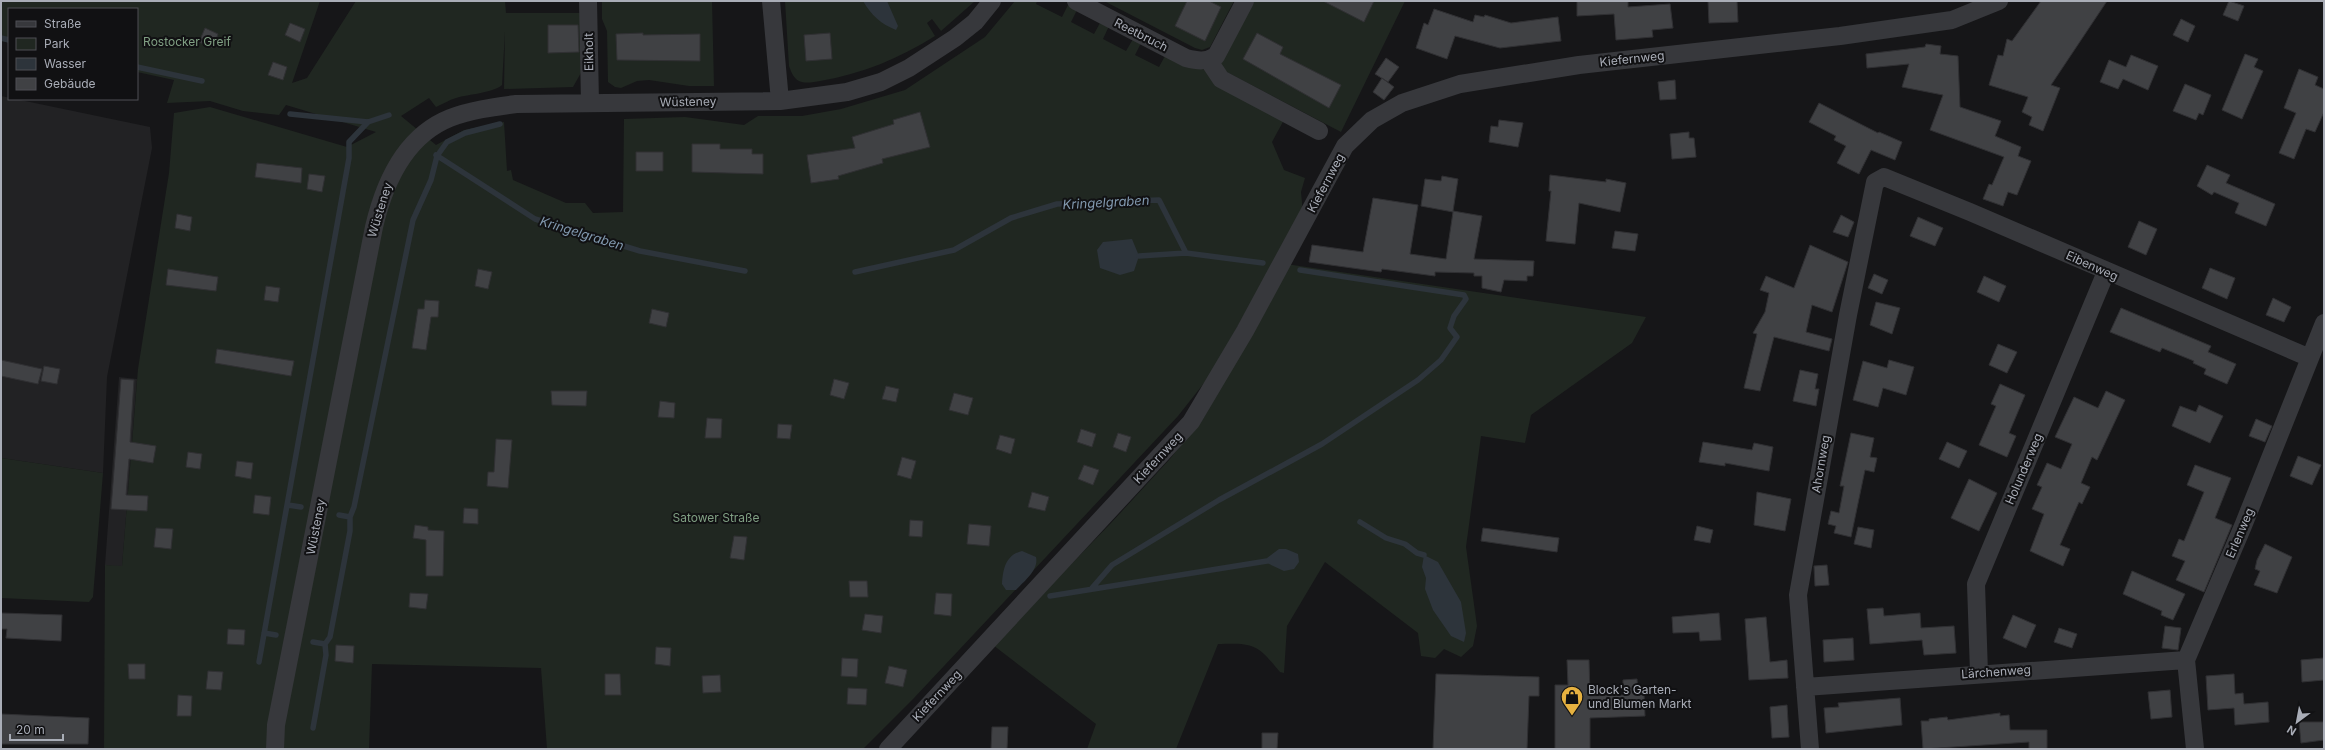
<svg xmlns="http://www.w3.org/2000/svg" width="2325" height="750" font-family="Inter,sans-serif">
	<style>
		.built { fill: #222224 }
		.green { fill: #202721 }
		.water { fill: #2d343b }
		.lines { fill: none; stroke-linecap: round; stroke-linejoin: round }
		.stream { stroke: #2d343b; stroke-width: 5.5 }
		.building { fill: #404144; stroke: #303033 }
		.street { stroke: #37383c; stroke-width: 18 }
		.labels { text-anchor: middle; stroke-width: 4; stroke-linejoin: round; paint-order: stroke }
		.street-label { font-size: 12px; fill: #a9adb7; stroke: #111113 }
		.park-label { font-size: 12px; fill: #81a084; stroke: #111113 }
		.poi-label { font-size: 12px; fill: #a9adb7; stroke: #111113; text-anchor: start }
		.water-label { font-size: 13px; font-style: italic; fill: #8299af; stroke: #111113 }
	</style>
	<rect width="100%" height="100%" fill="#161618"/>
	<!-- built -->
	<path class="built" d="M1,96L150,127L152,148L107,377L103,473L1,458Z
		M119,377L137,379L122,567L105,565Z"/>
	<!-- green -->
	<path class="green" d="M1,1H320L292,83L307,78L356,1H505L506,13H581L582,71L573,87L504,89L505,31L502,85C493,93 469,94 456,98C449,100 443,104 436,107L429,98L401,116L436,145L464,130L504,122L507,171L511,170L513,180L566,203H585L593,213L623,212L624,119L685,117L744,125L758,116H802L841,109L905,90L985,37L1015,1H1037L1036,4L1062,17L1068,5L1077,10L1071,22L1094,34L1100,23L1109,26L1103,39L1126,51L1133,39L1141,43L1135,55L1159,67L1165,56L1208,71L1285,118L1272,142L1284,170L1305,178L1301,192L1303,213L1208,378L1178,416L914,698L863,749H547L541,668L372,664L369,749H104L105,565L122,566L138,369L169,173L174,113L210,107L347,147L376,132L286,105L279,115L243,111L210,101L167,103L174,80L137,72V9H9V42L1,41Z
		M602,1H712L714,86H689L649,80L637,81L621,88L615,87L608,82L607,31L602,19Z
		M785,1H975L941,31L932,19L927,23L935,36C900,58 862,74 820,81C814,82 805,84 799,81C793,78 791,71 789,66Z
		M1104,1H1234L1210,47L1202,50L1195,48Z
		M1254,1H1405L1341,132L1221,69V62Z
		M1286,264L1646,317L1632,343L1531,415L1525,443L1481,436L1466,547L1477,626L1473,646L1461,657L1444,649L1435,658L1421,656L1418,633L1325,562L1287,626L1284,673L1280,672C1257,644 1254,643 1218,644L1176,749H1087L1096,724L993,645L1112,522L1169,460L1204,417Z
		M1,458L103,473L93,597L89,602L1,598Z"/>
	<!-- water -->
	<path class="water" d="M863,1H887L898,26L896,30C881,24 871,15 863,1Z
		M1132,239L1139,256L1134,271L1120,275L1100,268L1097,250L1103,242Z
		M1279,549H1286L1298,554L1299,562L1294,569L1284,571L1267,563V558Z
		M1022,551L1036,557C1039,570 1024,581 1016,590H1006L1002,584C1003,570 1005,555 1022,551Z
		M1424,555L1438,562L1461,602L1466,633L1464,642L1451,636L1433,610L1425,589L1426,578L1422,567Z"/>
	<g class="lines">
		<!-- stream -->
		<path class="stream" d="M1,38L9,40
			M137,67L202,81
			M290,114L368,122L389,115
			M436,155L535,219L640,251L745,271
			M1139,256L1186,253
			M855,272L954,250L1011,218L1057,204L1159,200L1186,253L1263,263
			M288,505L301,507
			M339,515L350,517
			M1360,522L1386,538L1405,544L1417,553L1424,555
			M1092,588L1112,565L1219,500L1322,444L1418,380L1441,360L1457,337L1450,328L1454,316L1466,299L1464,295L1300,270
			M1050,596L1267,561
			M264,633L276,635
			M313,642L325,644
			M259,662L349,158V142L368,122
			M313,728L326,655L325,644L330,637L350,531V517L354,507L413,220L431,180L437,156L447,142L465,133L500,124"/>
	</g>
	<!-- building -->
	<path class="building" d="M1187,1H1209L1221,7L1205,41L1175,26Z
		M1323,1H1374L1364,22Z
		M1577,1H1628V7L1670,4L1673,28L1652,30L1653,37L1616,40L1614,14L1577,16Z
		M1708,1H1737L1738,22L1709,23Z
		M2041,1H2107L2051,85L2060,88L2043,131L2029,125L2032,117L2022,112L2028,97L1989,85L1998,55L2003,56L2007,39L2012,41Z
		M2229,1L2244,6L2238,21L2223,15Z
		M1434,9L1473,22L1475,15L1484,17L1485,15L1511,23L1558,17L1561,41L1500,48L1455,36L1447,59L1416,48L1424,23L1428,25Z
		M2181,19L2195,26L2188,42L2173,35Z
		M290,23L305,29L300,42L285,35Z
		M548,25H578L579,52L548,53Z
		M205,28L218,34L213,48L199,42Z
		M643,33V35L700,34V61L617,60L616,34Z
		M830,33L832,59L806,61L804,35Z
		M1257,33L1283,47L1280,54L1341,85L1329,108L1243,59Z
		M1926,44L1941,46L1940,54L1958,56L1960,107L2001,121L1995,136L2021,147L2018,156L2031,161L2017,195L2008,192L2003,206L1983,199L1989,184L1992,185L2004,157L1930,130L1943,95L1902,87L1909,64L1867,68L1866,54L1925,47Z
		M2245,54L2258,59L2254,67L2263,71L2242,119L2222,110Z
		M2131,55L2158,66L2148,90L2123,79L2118,89L2100,82L2109,60L2126,67Z
		M1386,58L1399,67L1388,82L1375,74Z
		M273,62L287,67L283,80L268,75Z
		M2299,69L2318,77L2315,85L2324,89V112L2315,132L2306,129L2294,159L2279,153L2296,113L2284,108Z
		M1382,78L1394,87L1384,100L1373,92Z
		M1675,80L1676,99L1660,100L1658,82Z
		M2185,84L2211,95L2203,115L2199,113L2196,120L2173,111Z
		M1819,103L1878,133L1879,132L1902,142L1895,160L1871,150L1859,174L1837,163L1846,146L1834,140L1836,136L1809,122Z
		M920,112L930,147L882,159L883,163L838,176L839,179L811,183L807,155L855,148L852,137L894,124L893,120Z
		M1499,120L1523,123L1518,147L1489,142L1491,126L1498,127Z
		M1689,132V138H1694L1696,157L1672,159L1670,134Z
		M692,144H720V149H752V154H763V174L692,172Z
		M636,152H663V171H636Z
		M257,163L302,168L301,183L255,177Z
		M2207,165L2230,175L2226,183L2275,204L2266,226L2235,213L2239,203L2214,192L2212,195L2197,186Z
		M309,174L325,176L322,192L307,189Z
		M1550,175L1606,182V179L1626,183L1620,212L1579,203L1575,244L1546,241L1551,191H1549Z
		M1442,176L1458,179L1453,211L1482,216L1474,259L1534,261L1533,276H1527V281L1504,280L1501,292L1482,288V276H1474V273L1435,272V276L1382,269L1381,272L1309,262L1312,245L1363,252L1373,198L1418,205L1410,254L1446,259L1453,212L1421,206L1425,179L1441,181Z
		M177,214L192,217L190,231L175,228Z
		M1841,215L1854,222L1848,237L1833,232Z
		M1918,217L1943,228L1935,246L1910,236Z
		M2139,221L2157,229L2146,255L2128,247Z
		M1615,231L1638,234L1635,251L1612,248Z
		M1810,245L1848,262L1832,312L1812,305L1806,332L1832,339L1829,351L1774,337L1760,391L1744,388L1757,334L1753,333L1765,312L1769,293L1760,290L1766,276L1794,288Z
		M2210,268L2235,278L2227,299L2202,288Z
		M168,269L218,277L216,291L166,285Z
		M478,269L492,272L488,289L475,286Z
		M1874,274L1888,280L1882,294L1868,288Z
		M1984,276L2006,286L1999,302L1977,292Z
		M266,286L280,288L278,302L264,300Z
		M2273,298L2291,307L2284,322L2266,315Z
		M425,300L439,301L438,317H431L426,350L412,348L418,309H424Z
		M1876,302L1900,308L1892,334L1870,325Z
		M2121,308L2211,346L2208,352L2236,364L2227,384L2204,374L2206,369L2193,363L2194,361L2162,348L2160,352L2110,332Z
		M652,309L669,313L666,327L649,323Z
		M1998,344L2017,352L2007,373L1989,365Z
		M217,349L294,361L291,376L215,363Z
		M1,360L42,369L38,384L1,376Z
		M1889,360L1914,367L1906,395L1883,388L1878,407L1853,400L1863,361L1887,368Z
		M44,366L60,369L57,384L41,381Z
		M1800,370L1818,374L1815,389H1819L1816,406L1793,401Z
		M121,379L134,380L130,442L156,446L153,463L129,459L126,495L148,496L147,511L111,509Z
		M834,379L849,383L844,399L830,395Z
		M2000,384L2025,395L2009,433L2016,436L2007,457L1979,445L1996,406L1991,404Z
		M886,386L899,389L896,402L882,399Z
		M551,391H587L586,406L552,405Z
		M2106,391L2125,400L2097,460L2092,457L2081,483L2090,487L2082,504L2079,502L2060,545L2070,549L2063,566L2030,551L2044,514L2032,509L2042,487L2037,485L2047,463L2061,469L2072,444L2055,437L2074,397L2098,408Z
		M954,393L973,398L968,415L949,410Z
		M660,401L675,403L674,418L658,417Z
		M2199,405L2223,416L2210,443L2172,426L2180,406L2196,412Z
		M707,418L722,419L721,438H705Z
		M2256,419L2272,426L2265,442L2249,436Z
		M778,424L792,425L790,439L777,438Z
		M1081,429L1096,434L1092,447L1077,442Z
		M1118,433L1131,437L1126,452L1113,447Z
		M1851,433L1874,438L1870,457L1877,458L1874,472L1865,470L1851,537L1834,533L1836,526L1828,524L1831,511L1839,513L1844,486H1840Z
		M1000,435L1015,439L1011,454L996,449Z
		M496,439L512,440L508,488L487,486L488,472H494Z
		M1703,442L1752,450L1754,443L1773,447L1769,471L1725,463V466L1699,462Z
		M1947,442L1967,451L1959,468L1939,459Z
		M188,452L202,454L200,469L186,467Z
		M2298,456L2321,465L2312,485L2290,476Z
		M902,457L916,461L911,479L897,475Z
		M237,461L253,463L251,479L235,476Z
		M1084,465L1099,470L1093,485L1078,479Z
		M2195,465L2231,478L2215,518L2232,525L2204,592L2176,580L2185,561L2172,556L2179,539L2184,541L2204,492L2187,485Z
		M1969,479L1997,493L1979,531L1951,518Z
		M1032,492L1049,497L1045,511L1028,507Z
		M1757,492L1791,499L1785,531L1754,525Z
		M255,495L271,497L269,515L253,513Z
		M464,508L478,509V524L463,523Z
		M910,520L923,521L922,537L909,536Z
		M969,524L991,526L989,546L967,544Z
		M415,525L428,527V530L444,531L443,576H426V540L413,538Z
		M1697,526L1713,530L1710,543L1694,540Z
		M1858,527L1874,530L1871,548L1854,544Z
		M156,528L173,529L171,549L154,547Z
		M1483,528L1559,538L1557,552L1481,541Z
		M734,536L747,537L744,560L730,558Z
		M2265,544L2292,557L2277,593L2254,585L2260,571L2255,569L2257,560Z
		M1827,565L1829,585L1815,586L1814,566Z
		M2132,571L2185,594L2173,620L2161,615L2162,611L2123,594Z
		M849,581H867L868,597H850Z
		M410,593L428,594L426,609L409,607Z
		M936,593L952,594L951,616L934,614Z
		M1883,608L1884,616L1920,613L1921,628L1954,626L1956,653L1924,655L1922,640L1870,644L1867,609Z
		M1,613L62,615L61,641L6,638L7,629H1Z
		M1719,613L1721,640L1700,641L1699,632L1673,633L1672,617Z
		M865,614L883,616L881,633L862,630Z
		M2013,615L2036,625L2026,648L2003,638Z
		M1766,617L1770,662L1787,660L1788,678L1749,680L1745,619Z
		M2165,626L2181,628L2178,650L2162,648Z
		M2059,628L2077,634L2072,648L2054,642Z
		M228,629L245,630L244,645L227,644Z
		M1853,638L1854,660L1824,662L1823,640Z
		M336,645L354,646L353,663L335,661Z
		M656,647L671,648L670,666L655,664Z
		M842,658L858,659L857,677L841,676Z
		M2324,658V680L2302,682L2301,660Z
		M1567,660H1589L1590,696L1623,695V680L1637,679L1638,694H1644L1645,716L1590,718V749H1555V685H1568Z
		M128,664H145V679H129Z
		M889,666L907,670L903,687L885,683Z
		M208,671L223,672L221,690L206,689Z
		M605,674H620L621,695H605Z
		M1436,674L1539,677V696H1529L1527,749H1433Z
		M2234,674L2235,694L2243,693L2244,704L2268,702L2269,722L2235,725L2234,708L2208,710L2206,676Z
		M720,675L721,692L703,693L702,676Z
		M848,688L867,689L866,705L847,704Z
		M2170,690L2172,717L2151,719L2148,692Z
		M178,695L192,696L191,716H177Z
		M1900,698L1902,725L1826,733L1824,708L1839,707L1838,703Z
		M1787,705L1789,737L1772,738L1770,707Z
		M2000,713V716L2009,715L2010,730H2047V749H2029V742L1923,749L1921,721H1929V719L1947,717L1948,720Z
		M1,714L89,718L88,744H1Z
		M2299,722H2324V740L2301,743Z
		M992,727H1008L1007,749H991Z
		M1262,733H1278L1277,749H1262Z"/>
	<g class="lines">
		<!-- street -->
		<path class="street" d="M588,1L590,103
			M771,1L780,101
			M1076,1L1186,58C1198,61 1206,62 1216,56L1245,1
			M1209,61L1221,79L1319,131
			M1979,673L1976,584L2106,272
			M1805,687L2186,660
			M275,749L276,725L374,227C384,184 405,136 450,118C471,110 494,107 516,104L780,101L847,92L881,82L909,68L955,38L975,22L992,1
			M888,749L1191,422L1245,331L1345,146L1372,120L1402,103L1460,84L1579,65L1840,36L1952,20L1999,1
			M1810,749L1798,595L1848,315L1875,182L1884,177L1970,212L2310,358
			M2195,749L2186,660L2243,526L2324,323"/>
	</g>
	<!-- icons -->
	<defs>
		<g id="shop-pin" transform="scale(1.15)"><path d="M0 17L-7.5 6A9.5 9.5 0 1 1 7.5 6Z" fill="#e6b140" stroke="#111113"/><path d="M-5-2.5h2.3a2.7 3.5 0 0 1 5.4 0H5L5.5 6h-11ZM-1.5-2.5h3a1.5 2.3 0 0 0-3 0Z" fill="#111"/></g>
	</defs>
	<g fill-rule="evenodd">
		<use href="#shop-pin" x="1572" y="697"/>
	</g>
	<g class="labels">
		<!-- street labels -->
		<g class="street-label">
			<text transform="translate(1141 35) rotate(27)" y="4">Reetbruch</text>
			<text transform="translate(589 52) rotate(-91)" y="4">Eikholt</text>
			<text transform="translate(1632 59) rotate(-6)" y="4">Kiefernweg</text>
			<text transform="translate(688 102) rotate(-1)" y="4">Wüsteney</text>
			<text transform="translate(1326 183) rotate(-62)" y="4">Kiefernweg</text>
			<text transform="translate(380 210) rotate(-73)" y="4">Wüsteney</text>
			<text transform="translate(2092 266) rotate(24)" y="4">Eibenweg</text>
			<text transform="translate(1158 458) rotate(-47)" y="4">Kiefernweg</text>
			<text transform="translate(1821 464) rotate(-80)" y="4">Ahornweg</text>
			<text transform="translate(2024 469) rotate(-67)" y="4">Holunderweg</text>
			<text transform="translate(316 527) rotate(-79)" y="4">Wüsteney</text>
			<text transform="translate(2240 533) rotate(-67)" y="4">Erlenweg</text>
			<text transform="translate(1996 672) rotate(-4)" y="4">Lärchenweg</text>
			<text transform="translate(937 696) rotate(-47)" y="4">Kiefernweg</text>
		</g>
		<!-- park labels -->
		<g class="park-label">
			<text x="187" y="46">Rostocker Greif</text>
			<text x="716" y="522">Satower Straße</text>
		</g>
		<!-- poi labels -->
		<g class="poi-label">
			<text x="1588" y="694">Block's Garten-<tspan x="1588" dy="14">und Blumen Markt</tspan></text>
		</g>
		<!-- water labels -->
		<g class="water-label">
			<text transform="translate(1106 202) rotate(-3)" y="5">Kringelgraben</text>
			<text transform="translate(582 233) rotate(17)" y="5">Kringelgraben</text>
		</g>
	</g>
	<!-- border -->
	<rect width="2325" height="750" fill="none" stroke="#a9adb7" stroke-width="4"/>
	<!-- legend -->
	<rect x="8" y="8" width="130" height="92" fill="#111113" stroke="#4e4f55"/>
	<rect x="16" y="21" width="20" height="6" fill="#37383c" stroke="#4e4f55"/>
	<text x="44" y="28" font-size="12" fill="#a9adb7">Straße</text>
	<rect x="16" y="38" width="20" height="12" fill="#202721" stroke="#4e4f55"/>
	<text x="44" y="48" font-size="12" fill="#a9adb7">Park</text>
	<rect x="16" y="58" width="20" height="12" fill="#2d343b" stroke="#4e4f55"/>
	<text x="44" y="68" font-size="12" fill="#a9adb7">Wasser</text>
	<rect x="16" y="78" width="20" height="12" fill="#404144" stroke="#4e4f55"/>
	<text x="44" y="88" font-size="12" fill="#a9adb7">Gebäude</text>
	<!-- north arrow -->
	<g transform="translate(2297 722) rotate(212)" stroke="#111113" stroke-width="3" paint-order="stroke">
	<path d="M0-3L7 15L0 10L-7 15Z" fill="#a9adb7"/>
	<text y="-6" font-size="11" font-weight="bold" text-anchor="middle" fill="#a9adb7">N</text>
	</g>
	<!-- scale -->
	<path d="M10 734v6h53v-6" fill="none" stroke="#a9adb7" stroke-width="2"/>
	<text x="16" y="734" font-size="12" fill="#a9adb7" stroke="#111113" stroke-width="3" paint-order="stroke">20 m</text>
</svg>
